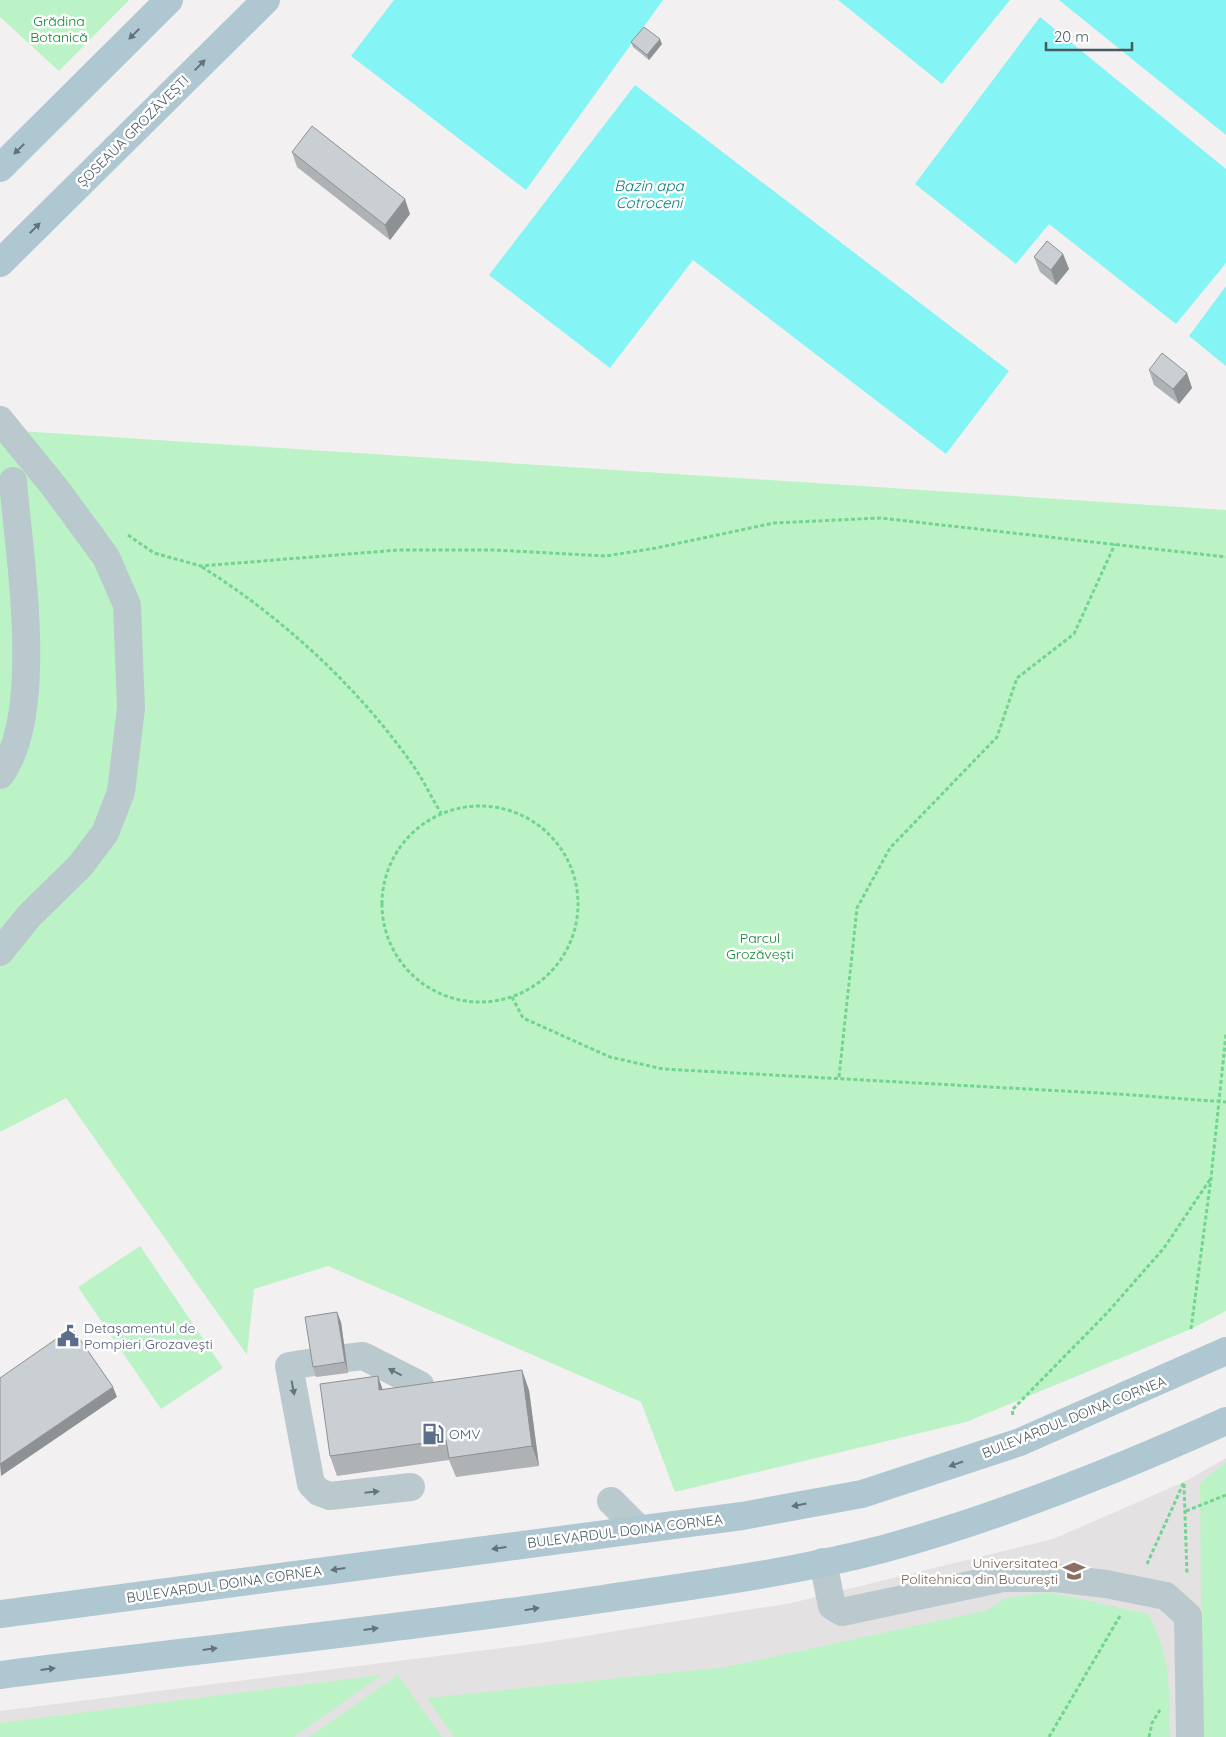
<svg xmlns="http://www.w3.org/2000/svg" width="1226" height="1737" font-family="Quicksand,sans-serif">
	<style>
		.education { fill: #e4e1e3 }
		.green { fill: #bcf3c6 }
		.water { fill: #85f4f4 }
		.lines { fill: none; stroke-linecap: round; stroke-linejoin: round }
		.path { stroke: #70d58e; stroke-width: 3; stroke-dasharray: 4 2.5; stroke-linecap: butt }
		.minor { stroke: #bac9ce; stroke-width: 28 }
		.major { stroke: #aec7d1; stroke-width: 28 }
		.wall { fill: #aeb2b5 }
		.shaded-wall { fill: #8d9194 }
		.building { fill: #cacfd3; stroke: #8d9194 }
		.oneway { fill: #60747c }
		.oneway2 { fill: #63757c }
		.labels { text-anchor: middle; stroke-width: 5; stroke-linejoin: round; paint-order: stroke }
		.park-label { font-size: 14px; fill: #0f8932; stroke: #fff }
		.street-label { font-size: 14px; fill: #465960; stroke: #fff }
		.service-label { font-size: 14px; fill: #4e5e75; stroke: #fff; text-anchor: start }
		.education-label { font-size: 14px; fill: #785e54; stroke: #fff; text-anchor: end }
		.water-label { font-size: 15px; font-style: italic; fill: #067e7e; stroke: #fff }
	</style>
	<rect width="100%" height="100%" fill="#f3f0f1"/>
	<!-- education -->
	<path class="education" d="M1226,1458V1737H0V1711L541,1643L791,1603L1053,1539L1184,1482Z"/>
	<!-- green -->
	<path class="green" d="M0,0H129L59,71L0,17Z
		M0,426L5,430L1226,510V1311L1191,1329L966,1422L675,1492L641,1402L328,1266L254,1289L247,1355L66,1098L0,1132Z
		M140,1246L223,1368L161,1409L78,1287Z
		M1226,1462V1737H1202L1200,1483Z
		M1048,1592L1148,1614C1172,1657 1169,1690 1170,1737H454L427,1698L726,1667L988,1610L1004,1599Z
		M382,1675L294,1737H0V1723Z
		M398,1675L442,1737H309Z"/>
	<!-- water -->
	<path class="water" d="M394,0H663L526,190L351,56Z
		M838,0H1010L942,84Z
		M1059,0H1226V135Z
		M1040,17L1226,169V263L1176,324L1049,224L1016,264L915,184Z
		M635,85L1009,371L946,454L693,260L610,368L489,275Z
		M1226,286V366L1189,336Z"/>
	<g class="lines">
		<!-- path -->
		<path class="path" d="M128,535L154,553L201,566L398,550H494L606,556L656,548L774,523L880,518L1226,557
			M202,567C283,618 357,686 412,764C423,779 431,797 441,813
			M382 904a98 98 0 1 1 196 0a98 98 0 1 1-196 0Z
			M512,997L523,1018L610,1057L663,1069L1118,1094L1226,1102
			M839,1077L857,908L890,848L997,737L1017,678L1074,634L1115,544
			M1191,1329L1211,1178L1226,1034
			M1013,1415L1012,1410L1107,1313L1164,1248L1211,1178
			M1184,1484L1187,1575
			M1186,1511L1226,1495
			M1147,1564L1184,1482
			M1049,1737L1120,1616
			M1149,1737L1152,1723L1160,1710"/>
		<!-- minor -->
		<path class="minor" d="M0,420L56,489L106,557L127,605L131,708L121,792L105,833L80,866L29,916L0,952
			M0,775C46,714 19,556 13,481
			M346,1358L363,1356L420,1385L425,1419
			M314,1362L289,1366L311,1484L319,1492L330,1496L411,1487
			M611,1501L639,1529
			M823,1562L832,1606L842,1612L1003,1578H1055L1106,1584L1166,1596L1188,1616L1190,1737"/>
		<!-- major -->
		<path class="major" d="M0,168L169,0
			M0,263L266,0
			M0,1614L742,1516L862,1494L1020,1442L1226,1351
			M0,1675C201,1649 402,1629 602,1599C696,1585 791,1573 883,1549C1000,1517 1115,1471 1226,1421"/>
	</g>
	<!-- wall -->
	<path class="wall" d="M631,42L662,44L649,60L633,47Z
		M292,152L410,214L390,240L297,167Z
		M1063,254L1069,269L1056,285L1040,272L1034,257Z
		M1149,370L1187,373L1192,388L1179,404L1154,385Z
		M341,1322L348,1373L316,1377L313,1367Z
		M382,1389L529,1390L539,1466L456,1477L449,1460L337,1476L330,1456Z"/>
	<!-- shaded-wall -->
	<path class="shaded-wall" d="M660,39L662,44L649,60L647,55Z
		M405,199L410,214L390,240L385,225Z
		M1063,254L1069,269L1056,285L1051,270Z
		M1187,373L1192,388L1179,404L1173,389Z
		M337,1312L341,1322L348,1373L345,1362Z
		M522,1370L529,1390L539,1466L532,1446Z
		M378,1376L385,1396L379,1390Z
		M113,1387L117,1397L1,1476L0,1464Z"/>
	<!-- building -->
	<path class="building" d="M644,27L660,39L647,55L631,42Z
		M312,126L405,199L385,225L292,152Z
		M1047,241L1063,254L1051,270L1034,257Z
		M1162,353L1187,373L1173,389L1149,370Z
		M337,1312L345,1362L313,1367L305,1317Z
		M72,1328L113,1387L0,1464V1378Z
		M522,1370L532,1446L449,1458L446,1440L330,1456L320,1384L378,1376L379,1390Z"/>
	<!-- one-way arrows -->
	<defs><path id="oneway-solid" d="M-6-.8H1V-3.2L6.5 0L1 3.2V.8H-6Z" transform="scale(1.25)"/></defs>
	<g class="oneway">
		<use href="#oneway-solid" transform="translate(134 34) rotate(135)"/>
		<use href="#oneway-solid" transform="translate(200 65) rotate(-45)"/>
		<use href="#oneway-solid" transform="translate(19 149) rotate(135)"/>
		<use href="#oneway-solid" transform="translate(35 228) rotate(-45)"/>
		<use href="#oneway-solid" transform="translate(956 1464) rotate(161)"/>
		<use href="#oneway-solid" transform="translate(799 1505) rotate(169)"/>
		<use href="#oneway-solid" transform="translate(499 1548) rotate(172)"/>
		<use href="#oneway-solid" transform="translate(338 1569) rotate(172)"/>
		<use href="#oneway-solid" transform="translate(532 1609) rotate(-9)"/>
		<use href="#oneway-solid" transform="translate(371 1629) rotate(-7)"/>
		<use href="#oneway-solid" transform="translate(210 1649) rotate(-7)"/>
		<use href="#oneway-solid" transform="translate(48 1669) rotate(-7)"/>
	</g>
	<g class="oneway2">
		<use href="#oneway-solid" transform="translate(395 1372) rotate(-153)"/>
		<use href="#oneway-solid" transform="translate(293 1388) rotate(79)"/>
		<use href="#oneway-solid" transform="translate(372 1492) rotate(-6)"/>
	</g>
	<!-- icons -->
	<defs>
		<g id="civic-bare" transform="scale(1.725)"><path d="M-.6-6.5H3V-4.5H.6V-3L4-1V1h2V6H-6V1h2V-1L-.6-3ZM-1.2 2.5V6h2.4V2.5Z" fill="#5c6f8a" stroke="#fff" stroke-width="2.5" paint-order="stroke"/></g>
		<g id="fuel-bare" transform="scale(1.725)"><path d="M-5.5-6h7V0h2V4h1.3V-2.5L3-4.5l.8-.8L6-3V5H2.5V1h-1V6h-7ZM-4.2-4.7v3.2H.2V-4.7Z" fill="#5c6f8a" stroke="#fff" stroke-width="2.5" paint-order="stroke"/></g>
		<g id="university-bare" transform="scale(1.725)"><path d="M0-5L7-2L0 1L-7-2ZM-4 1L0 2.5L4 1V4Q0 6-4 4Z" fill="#8d6e63" stroke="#fff" stroke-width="2.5" paint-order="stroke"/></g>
	</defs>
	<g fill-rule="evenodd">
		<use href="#civic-bare" x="68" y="1336"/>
		<use href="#fuel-bare" x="433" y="1434"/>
		<use href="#university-bare" x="1074" y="1571"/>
	</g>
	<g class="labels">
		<!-- park labels -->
		<g class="park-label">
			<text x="59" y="26">Grădina<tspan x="59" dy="16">Botanică</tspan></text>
			<text x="760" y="943">Parcul<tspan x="760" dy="16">Grozăvești</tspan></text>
		</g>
		<!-- street labels -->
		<g class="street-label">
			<text transform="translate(133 131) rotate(-45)" y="5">ȘOSEAUA GROZĂVEȘTI</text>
			<text transform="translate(1074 1417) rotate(-22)" y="5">BULEVARDUL DOINA CORNEA</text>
			<text transform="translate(625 1531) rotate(-7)" y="5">BULEVARDUL DOINA CORNEA</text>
			<text transform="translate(224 1584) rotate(-8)" y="5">BULEVARDUL DOINA CORNEA</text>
		</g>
		<!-- service labels -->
		<g class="service-label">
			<text x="84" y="1333">Detașamentul de<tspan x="84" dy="16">Pompieri Grozavești</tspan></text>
			<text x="449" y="1439">OMV</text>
		</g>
		<!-- education labels -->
		<g class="education-label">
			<text x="1058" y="1568">Universitatea<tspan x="1058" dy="16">Politehnica din București</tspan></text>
		</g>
		<!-- water labels -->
		<g class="water-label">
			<text x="649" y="191">Bazin apa<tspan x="649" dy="17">Cotroceni</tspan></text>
		</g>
	</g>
	<!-- scale -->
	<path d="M1046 42v8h86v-8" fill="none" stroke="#465960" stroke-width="2.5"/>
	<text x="1054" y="42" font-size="15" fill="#465960" stroke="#ffffff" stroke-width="4" paint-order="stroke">20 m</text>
</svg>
